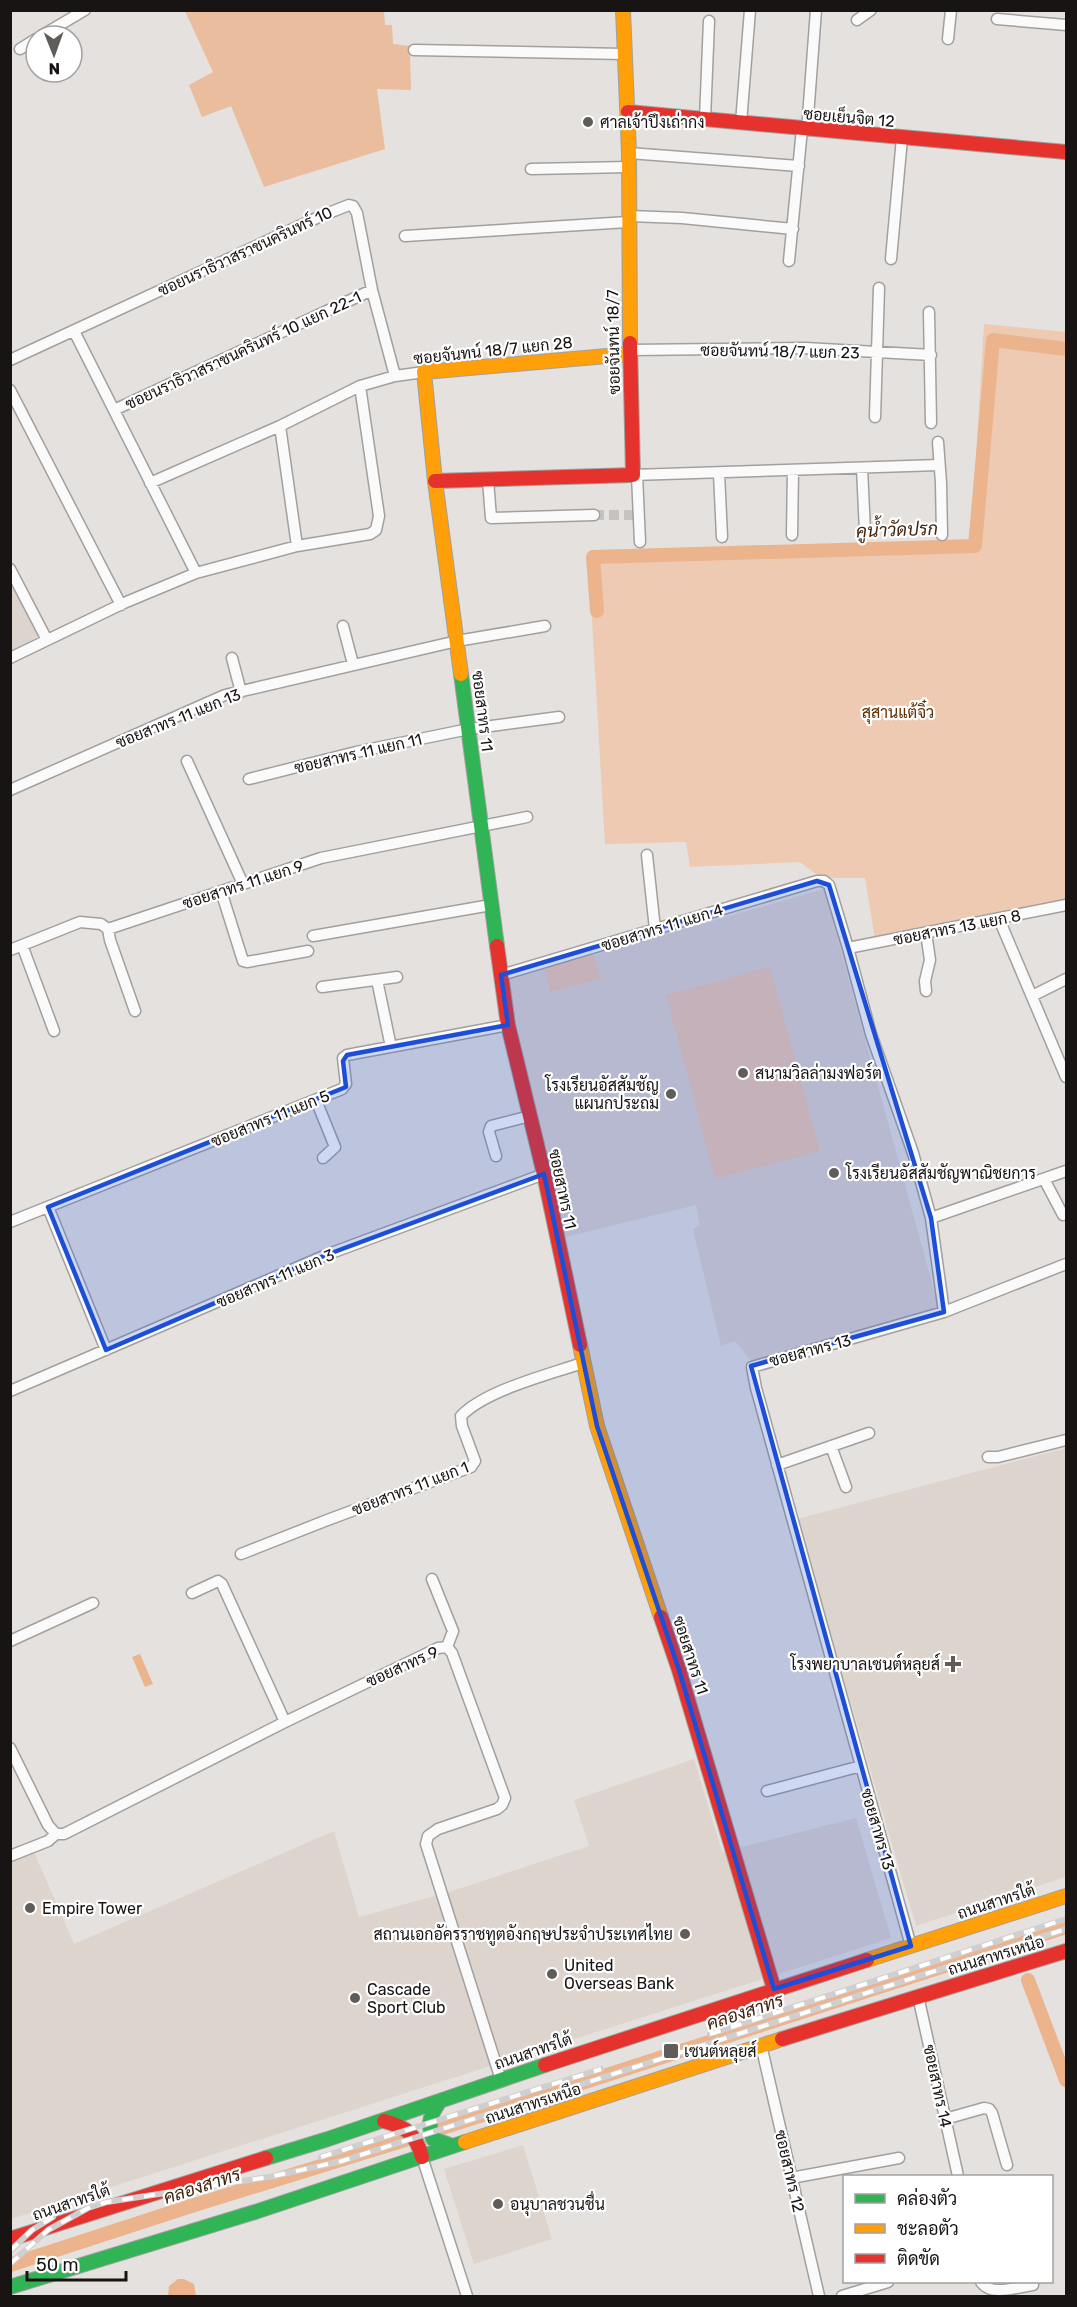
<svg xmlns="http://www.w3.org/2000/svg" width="1077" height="2307" font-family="Rubik,Sarabun,sans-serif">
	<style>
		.built { fill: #ddd4cd }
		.green { fill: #eecab2 }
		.forest { fill: #e9bd9e }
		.water { fill: #ebb48d }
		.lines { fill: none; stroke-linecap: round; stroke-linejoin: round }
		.canal { stroke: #ebb48d; stroke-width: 14 }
		.street-tunnel { stroke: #c6c2c0; stroke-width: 10; stroke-dasharray: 10 5; stroke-linecap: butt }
		.street-casing { stroke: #a2a09e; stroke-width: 13 }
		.fast-casing { stroke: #a2a09e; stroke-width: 16 }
		.slow-casing { stroke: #a2a09e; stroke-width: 16 }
		.jam-casing { stroke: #a2a09e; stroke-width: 16 }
		.street { stroke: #fbfafa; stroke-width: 10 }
		.fast { stroke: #30b455; stroke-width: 14 }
		.slow { stroke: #ff9f0a; stroke-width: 14 }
		.jam { stroke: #e5322d; stroke-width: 14 }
		.rail-casing { stroke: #d0cece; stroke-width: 6 }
		.rail { stroke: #fff; stroke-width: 4; stroke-dasharray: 11; stroke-linecap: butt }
		.marked { fill: #1d4ed8; fill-opacity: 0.2; stroke: #1d4ed8; stroke-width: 4.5; stroke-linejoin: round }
		.poi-dot { fill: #5f5c5a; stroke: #fff; stroke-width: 2 }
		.labels { text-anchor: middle; stroke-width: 4.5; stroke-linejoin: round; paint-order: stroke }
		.street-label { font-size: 16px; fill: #171413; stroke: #fff }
		.poi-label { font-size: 16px; fill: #171413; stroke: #fff; text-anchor: start }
		.park-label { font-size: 16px; fill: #602f03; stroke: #fff }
		.water-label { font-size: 18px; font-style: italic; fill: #42230c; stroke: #fff }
	</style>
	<rect width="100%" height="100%" fill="#e5e1df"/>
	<!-- built -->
	<path class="built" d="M10,580L39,636L11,651H10Z
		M824,889L939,1309L752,1362L735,1341L721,1346L693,1229L700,1226L696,1205L565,1237L506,978L594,955Z
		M1066,1448V1877L916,1926L797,1519Z
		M694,1759L722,1852L856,1818L891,1938L11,2219L10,1860L34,1852L74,1944L334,1831L359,1917L452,1891L589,1846L574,1800Z
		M523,2145L552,2239L474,2264L444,2169Z"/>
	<!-- green -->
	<path class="green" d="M984,324L1066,332V900L875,939L865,878H821L800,862L690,867L686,842L605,844L588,552L971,540Z
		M594,955L600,979L550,992L544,968Z
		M770,967L820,1151L715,1179L666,995Z"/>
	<!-- forest -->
	<path class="forest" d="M185,11H384L385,25H392L393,44L410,46L411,90L377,89L385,149L264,187L231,106L202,117L189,85L213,72Z"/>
	<!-- water -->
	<path class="water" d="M140,1654L153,1684L145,1687L132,1657Z
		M178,2279H184L194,2284L196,2296H168L169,2286Z"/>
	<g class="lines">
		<!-- canal -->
		<path class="canal" d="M597,611L593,557L975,546L993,340L1066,349
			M1028,1980L1066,2080
			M436,2130L1066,1927
			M10,2265L188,2207L405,2140"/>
		<!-- street-tunnel -->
		<path class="street-tunnel" d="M594,515H639"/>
		<!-- street casing -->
		<g class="street-casing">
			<path id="street" d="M997,19L1066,25
				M857,20L871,10
				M41,36L85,10
				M948,39L951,10
				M20,49L36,39
				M414,50L624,54
				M705,119L709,21
				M741,123L750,10
				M807,130L816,10
				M629,153L799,166
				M531,169L629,167
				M629,216L682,218L793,229
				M405,236L628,222
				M891,259L902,138
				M789,261L802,129
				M929,312L931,423
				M74,331L196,573
				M630,350L805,348L931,355
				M10,360L321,216L349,205L353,206L357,213L372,290L395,376
				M10,390L121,605
				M114,410L372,290
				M875,417L879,288
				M280,426L297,546
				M938,442L941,483L942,535
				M862,468L865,532
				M719,473L722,537
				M633,475L939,465
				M637,475L640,542
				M488,480L491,518L594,515
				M150,483L280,426L360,386L395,376L424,372
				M792,535L793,470
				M10,569L47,640
				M343,626L353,664
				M10,658L124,603L196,573L297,546L370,534L376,530L379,516L360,386
				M232,658L241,692
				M187,761L243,884
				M249,779L356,752L469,729L559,717
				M10,790L225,695L457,641L545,626
				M647,855L655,929
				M221,891L243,961L247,962L308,951
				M999,919L1066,1077
				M108,929L110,940L135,1011
				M313,936L491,905
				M22,945L54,1031
				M848,948L1066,905
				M10,950L80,922L101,924L108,929L321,858L527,817
				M501,975L817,881H824L829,885L848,948L871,1034L913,1153L931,1218L944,1312
				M377,980L391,1047
				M322,987L397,977
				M926,991L925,981L930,960L926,933
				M1032,996L1066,979
				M316,1100L335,1147L323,1158
				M496,1156L489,1132L491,1126L530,1116
				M1044,1179L1063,1215
				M48,1207L106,1350
				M931,1218L1066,1171
				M10,1222L342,1089L346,1084L343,1058L347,1055L508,1025
				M10,1391L326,1255L544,1174
				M831,1446L846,1487
				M988,1457H998L1066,1440
				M777,1465L869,1433
				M241,1554L330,1519L471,1467L475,1461L462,1426L461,1416C486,1390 548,1375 582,1363
				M432,1579L453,1631L447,1647
				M192,1593L218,1581L222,1584L285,1722
				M10,1641L93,1603
				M10,1748L48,1825L56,1834H64L285,1722L438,1648L447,1647L452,1653L505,1798L502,1805L497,1809L438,1829L428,1836L426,1844L501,2080
				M767,1791L861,1766
				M10,1856L48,1841L56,1834
				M911,1946L756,1388L752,1367L944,1312L1066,1264
				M918,1996L958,2176
				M761,2045L819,2296
				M945,2119L984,2108L989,2109L992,2113L1007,2165
				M422,2157L467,2296
				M791,2178L899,2158
				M981,2282C991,2297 1017,2287 1033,2285
				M842,2296L888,2282"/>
		</g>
		<!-- fast casing -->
		<g class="fast-casing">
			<path id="fast" d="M461,674L497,946
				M440,2101C430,2115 427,2123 433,2139L453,2146
				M266,2158L328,2139L545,2065
				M10,2287L255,2212L465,2142"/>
		</g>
		<!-- slow casing -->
		<g class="slow-casing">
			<path id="slow" d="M623,10L629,153L630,343
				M461,674L435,481L424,372L630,354
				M580,1345L597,1426L661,1617
				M867,1960L1066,1896
				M465,2142L782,2039"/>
		</g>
		<!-- jam casing -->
		<g class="jam-casing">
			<path id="jam" d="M628,112L1066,152
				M435,481L633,475L630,343
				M497,946L508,1025L544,1174L580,1345
				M661,1617L679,1670L774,1989
				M782,2039L1066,1951
				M545,2065L867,1960
				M384,2121C406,2127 416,2134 422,2157
				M10,2239L266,2158"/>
		</g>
		<!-- street -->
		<use href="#street" class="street"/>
		<!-- fast -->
		<use href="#fast" class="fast"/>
		<!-- slow -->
		<use href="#slow" class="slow"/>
		<!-- jam -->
		<use href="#jam" class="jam"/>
		<!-- rail casing -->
		<g class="rail-casing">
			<path id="rail" d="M710,2034L1066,1919
				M321,2157L601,2069
				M10,2251L32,2230L53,2217
				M10,2264L48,2230L88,2208L107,2202L269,2177L342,2161L1066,1929"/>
		</g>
		<!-- rail -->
		<use href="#rail" class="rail"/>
	</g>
	<!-- marked area -->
	<path class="marked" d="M817,881L829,885L931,1218L944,1312L751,1366L911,1946L774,1989L679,1670L597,1426L544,1174L326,1255L106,1350L48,1207L346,1087L343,1061L347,1055L508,1025L501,975Z"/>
	<!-- markers -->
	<g class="poi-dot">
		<circle cx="588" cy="122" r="6"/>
		<circle cx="743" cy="1073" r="6"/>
		<circle cx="671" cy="1094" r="6"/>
		<circle cx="834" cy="1173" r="6"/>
		<path d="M950 1655h6v6h6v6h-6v6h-6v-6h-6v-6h6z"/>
		<circle cx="30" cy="1908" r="6"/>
		<circle cx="685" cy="1934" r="6"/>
		<circle cx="552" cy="1974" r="6"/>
		<circle cx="355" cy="1998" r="6"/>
		<rect x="663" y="2043" width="16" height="16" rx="3"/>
		<circle cx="498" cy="2204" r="6"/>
	</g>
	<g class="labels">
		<!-- street labels -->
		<g class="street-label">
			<text transform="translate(849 117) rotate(5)" y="6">ซอยเย็นจิต 12</text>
			<text transform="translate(245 251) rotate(-25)" y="6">ซอยนราธิวาสราชนครินทร์ 10</text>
			<text transform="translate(613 342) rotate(-91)" y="6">ซอยจันทน์ 18/7</text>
			<text transform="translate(243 350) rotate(-25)" y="6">ซอยนราธิวาสราชนครินทร์ 10 แยก 22-1</text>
			<text transform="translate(493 350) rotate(-6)" y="6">ซอยจันทน์ 18/7 แยก 28</text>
			<text transform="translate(780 351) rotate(1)" y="6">ซอยจันทน์ 18/7 แยก 23</text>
			<text transform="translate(483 711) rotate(83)" y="6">ซอยสาทร 11</text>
			<text transform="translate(178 718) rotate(-22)" y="6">ซอยสาทร 11 แยก 13</text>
			<text transform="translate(358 753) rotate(-13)" y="6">ซอยสาทร 11 แยก 11</text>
			<text transform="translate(243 884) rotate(-18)" y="6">ซอยสาทร 11 แยก 9</text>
			<text transform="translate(662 927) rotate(-17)" y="6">ซอยสาทร 11 แยก 4</text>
			<text transform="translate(957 927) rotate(-11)" y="6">ซอยสาทร 13 แยก 8</text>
			<text transform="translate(270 1118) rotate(-22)" y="6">ซอยสาทร 11 แยก 5</text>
			<text transform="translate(563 1189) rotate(78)" y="6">ซอยสาทร 11</text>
			<text transform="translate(275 1278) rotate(-23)" y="6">ซอยสาทร 11 แยก 3</text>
			<text transform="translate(810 1350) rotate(-15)" y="6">ซอยสาทร 13</text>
			<text transform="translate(410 1488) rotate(-21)" y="6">ซอยสาทร 11 แยก 1</text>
			<text transform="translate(691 1655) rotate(72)" y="6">ซอยสาทร 11</text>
			<text transform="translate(402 1666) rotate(-24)" y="6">ซอยสาทร 9</text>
			<text transform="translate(878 1829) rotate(74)" y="6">ซอยสาทร 13</text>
			<text transform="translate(996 1901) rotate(-18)" y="6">ถนนสาทรใต้</text>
			<text transform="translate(996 1955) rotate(-17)" y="6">ถนนสาทรเหนือ</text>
			<text transform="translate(533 2051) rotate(-19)" y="6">ถนนสาทรใต้</text>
			<text transform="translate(938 2086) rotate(78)" y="6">ซอยสาทร 14</text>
			<text transform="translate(533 2103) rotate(-18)" y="6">ถนนสาทรเหนือ</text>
			<text transform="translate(790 2171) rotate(77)" y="6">ซอยสาทร 12</text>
			<text transform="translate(71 2202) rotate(-19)" y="6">ถนนสาทรใต้</text>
		</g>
		<!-- poi labels -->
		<g class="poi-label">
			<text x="600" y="128">ศาลเจ้าปึงเถ่ากง</text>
			<text x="755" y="1079">สนามวิลล่ามงฟอร์ต</text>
			<text x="659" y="1091" text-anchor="end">โรงเรียนอัสสัมชัญ<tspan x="659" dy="18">แผนกประถม</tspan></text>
			<text x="846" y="1179">โรงเรียนอัสสัมชัญพาณิชยการ</text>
			<text x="940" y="1670" text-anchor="end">โรงพยาบาลเซนต์หลุยส์</text>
			<text x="42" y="1914">Empire Tower</text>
			<text x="673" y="1940" text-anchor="end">สถานเอกอัครราชทูตอังกฤษประจำประเทศไทย</text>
			<text x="564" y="1971">United<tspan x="564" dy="18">Overseas Bank</tspan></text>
			<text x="367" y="1995">Cascade<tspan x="367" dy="18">Sport Club</tspan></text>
			<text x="684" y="2057">เซนต์หลุยส์</text>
			<text x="510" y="2210">อนุบาลชวนชื่น</text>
		</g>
		<!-- park labels -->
		<g class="park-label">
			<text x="898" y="718">สุสานแต้จิ๋ว</text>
		</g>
		<!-- water labels -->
		<g class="water-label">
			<text transform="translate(897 530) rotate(-2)" y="6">คูน้ำวัดปรก</text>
			<text transform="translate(745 2012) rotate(-18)" y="6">คลองสาทร</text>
			<text transform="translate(202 2186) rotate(-18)" y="6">คลองสาทร</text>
		</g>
	</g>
	<!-- border -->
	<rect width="1077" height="2307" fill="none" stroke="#171413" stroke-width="24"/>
	<!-- legend -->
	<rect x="843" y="2175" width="210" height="108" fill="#ffffff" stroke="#a2a1a1" stroke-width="1.5"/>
	<rect x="855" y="2194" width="30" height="9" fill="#30b455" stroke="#a2a1a1" stroke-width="1.5"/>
	<text x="897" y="2205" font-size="18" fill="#171413">คล่องตัว</text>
	<rect x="855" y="2224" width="30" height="9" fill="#ff9f0a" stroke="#a2a1a1" stroke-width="1.5"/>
	<text x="897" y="2235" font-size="18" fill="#171413">ชะลอตัว</text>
	<rect x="855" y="2254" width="30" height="9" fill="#e5322d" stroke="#a2a1a1" stroke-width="1.5"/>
	<text x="897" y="2265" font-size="18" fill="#171413">ติดขัด</text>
	<!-- north arrow -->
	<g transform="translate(54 54) rotate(179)"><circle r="28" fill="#ffffff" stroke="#a2a1a1" stroke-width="1.5"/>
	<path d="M0-4.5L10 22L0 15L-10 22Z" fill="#5f5c5a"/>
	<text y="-9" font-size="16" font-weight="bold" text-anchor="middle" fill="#171413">N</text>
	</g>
	<!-- scale -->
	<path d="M27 2271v9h99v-9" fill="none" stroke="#171413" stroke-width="3"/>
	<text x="36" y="2271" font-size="18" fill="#171413" stroke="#ffffff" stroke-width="4.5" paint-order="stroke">50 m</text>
</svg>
